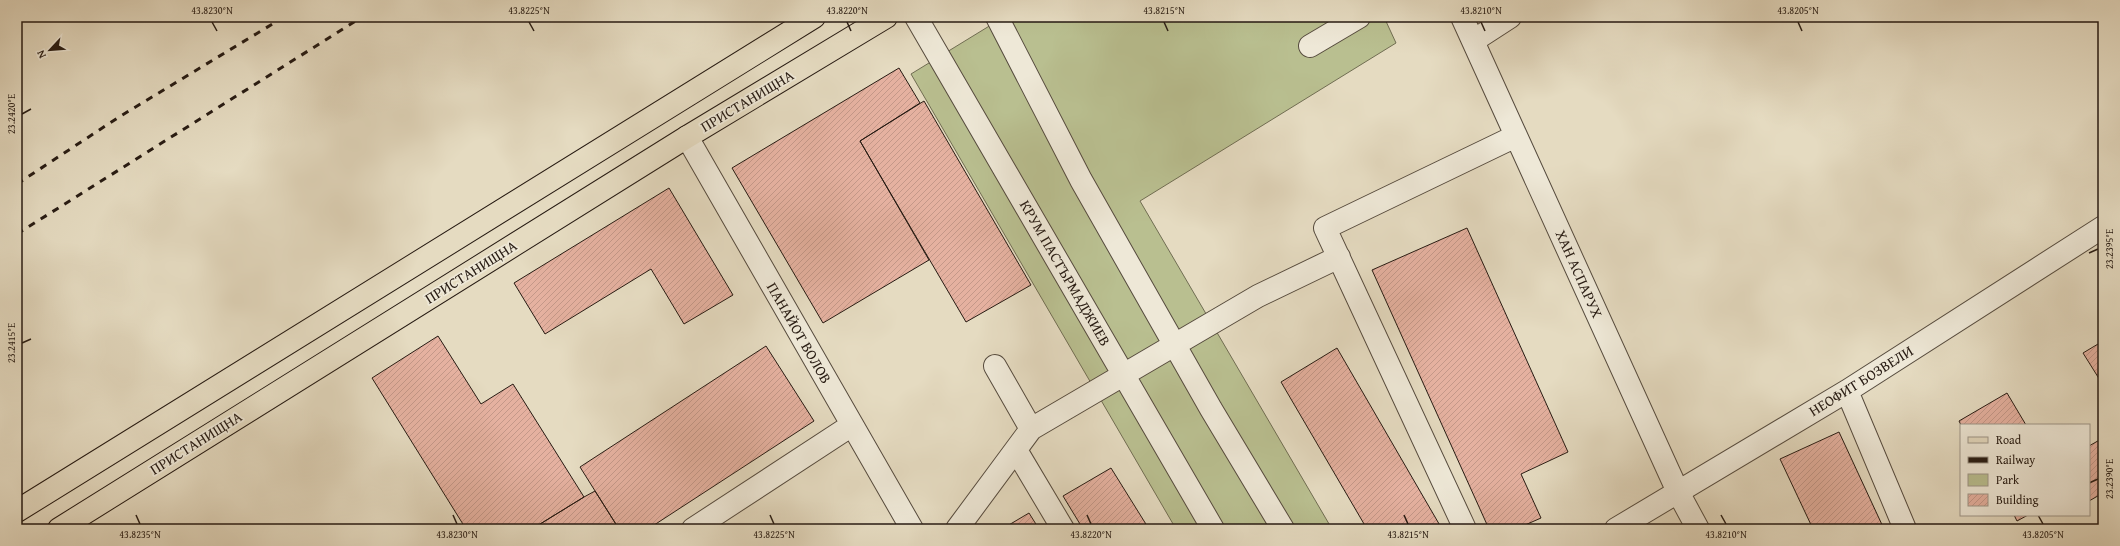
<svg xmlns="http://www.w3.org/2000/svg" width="2120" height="546" font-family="'Gentium Book Plus',serif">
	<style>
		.park { fill: #b9bf90; stroke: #706d52 }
		.building { fill: url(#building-hatch); stroke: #271b13 }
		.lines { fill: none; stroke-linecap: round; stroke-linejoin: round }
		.minor-casing { stroke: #564b3e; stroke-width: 24 }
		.major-casing { stroke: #271b13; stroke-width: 24 }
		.minor { stroke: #eee8d7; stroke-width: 22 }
		.major { stroke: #e5dbc1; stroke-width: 22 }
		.rail { stroke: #271b13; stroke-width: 3; stroke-dasharray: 7 7; stroke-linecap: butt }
		.ticks { fill: none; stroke: #271b13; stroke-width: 1.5 }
		.labels { text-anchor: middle; stroke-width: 3.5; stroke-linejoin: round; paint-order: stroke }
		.street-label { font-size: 15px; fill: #271b13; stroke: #eee8d7 }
		.neatline { fill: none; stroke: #271b13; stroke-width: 1.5 }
		.ticks-label { font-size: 10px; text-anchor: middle; fill: #271b13 }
	</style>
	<defs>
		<pattern id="building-hatch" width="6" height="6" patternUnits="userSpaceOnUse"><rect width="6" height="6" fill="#e5b1a0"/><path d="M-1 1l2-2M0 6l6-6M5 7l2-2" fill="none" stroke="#c49889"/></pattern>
	</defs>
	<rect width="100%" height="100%" fill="#e5dbc1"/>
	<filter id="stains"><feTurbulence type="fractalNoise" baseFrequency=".005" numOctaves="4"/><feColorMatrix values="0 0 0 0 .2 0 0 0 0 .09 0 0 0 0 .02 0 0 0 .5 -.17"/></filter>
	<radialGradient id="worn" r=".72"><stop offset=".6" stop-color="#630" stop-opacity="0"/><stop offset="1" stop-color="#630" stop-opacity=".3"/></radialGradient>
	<!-- park -->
	<path class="park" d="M1004,17H1384L1396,43L1140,201L1332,529H1176L911,74Z"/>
	<!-- building -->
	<path class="building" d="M899,68L920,103L860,141L929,260L823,323L732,168Z
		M924,101L1031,285L966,322L860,141Z
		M669,188L733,295L684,324L651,269L545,334L514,283Z
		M1467,228L1568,452L1521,474L1541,518L1516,529H1489L1372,270Z
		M438,336L481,404L513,384L584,497L532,529H466L372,378Z
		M2103,341V385L2083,353Z
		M766,346L814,421L648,529H619L580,467Z
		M1337,348L1442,529H1367L1281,382Z
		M2007,393L2026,425H1961L1959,421Z
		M1839,432L1884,529H1813L1780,459Z
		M2103,438V493L2089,501V446Z
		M1111,468L1149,529H1083L1063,496Z
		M595,491L619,529H532L584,497Z
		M1029,513L1039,529H1002Z
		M2014,515H2028L2017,521Z"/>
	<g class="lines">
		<!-- minor casing -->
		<g class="minor-casing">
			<path id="minor" d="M916,17L1213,529
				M997,17L1081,180L1211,409L1283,529
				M1462,17L1678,492L1698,529
				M1473,41L1510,17
				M1310,46L1359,17
				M687,137L912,529
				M995,366L1031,429
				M1847,391L1905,529
				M1016,450L1063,529
				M693,529L852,425
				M957,529L1031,429L1258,296L1339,257
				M1465,529L1325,228L1516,136
				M1616,529L1847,391L2103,227"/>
		</g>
		<!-- major casing -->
		<g class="major-casing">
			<path id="major" d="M17,511L814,17
				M59,529L687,137L886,17"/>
		</g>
		<!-- minor -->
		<use href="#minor" class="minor"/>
		<!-- major -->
		<use href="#major" class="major"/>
		<!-- rail -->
		<path class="rail" d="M17,184L119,117L284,17
			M17,234L362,17"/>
	</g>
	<!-- ticks -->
	<path class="ticks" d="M212,22L217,31M529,22L534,31M847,22L851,31M1164,22L1168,31M1481,22L1485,31M1798,22L1802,31M22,114L31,109M2089,253L2098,249M22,343L31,339M2089,483L2098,479M136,515L140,524M453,515L457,524M770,515L774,524M1087,515L1091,524M1404,515L1408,524M1721,515L1726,524M2038,515L2043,524"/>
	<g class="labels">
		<!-- street labels -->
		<g class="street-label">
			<text transform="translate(747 101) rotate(-31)" y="5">ПРИСТАНИЩНА</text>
			<text transform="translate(471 272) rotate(-32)" y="5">ПРИСТАНИЩНА</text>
			<text transform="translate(1065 273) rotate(60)" y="5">КРУМ ПАСТЪРМАДЖИЕВ</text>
			<text transform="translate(1579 274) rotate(66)" y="5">ХАН АСПАРУХ</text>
			<text transform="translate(799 333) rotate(60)" y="5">ПАНАЙОТ ВОЛОВ</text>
			<text transform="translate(1861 381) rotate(-32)" y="5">НЕОФИТ БОЗВЕЛИ</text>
			<text transform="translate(196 443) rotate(-32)" y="5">ПРИСТАНИЩНА</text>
		</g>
	</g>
	<!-- margin -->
	<rect width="2120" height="546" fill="none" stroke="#e5dbc1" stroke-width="44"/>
	<!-- legend -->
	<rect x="1960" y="424" width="130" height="92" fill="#eee8d7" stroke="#9e9689"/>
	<rect x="1968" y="437" width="20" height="6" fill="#e5dbc1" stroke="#9e9689"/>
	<text x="1996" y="444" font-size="12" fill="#271b13">Road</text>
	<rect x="1968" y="457" width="20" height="6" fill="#271b13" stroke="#9e9689"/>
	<text x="1996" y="464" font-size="12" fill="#271b13">Railway</text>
	<rect x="1968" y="474" width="20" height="12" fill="#b9bf90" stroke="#9e9689"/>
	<text x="1996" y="484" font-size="12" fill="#271b13">Park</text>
	<rect x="1968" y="494" width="20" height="12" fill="url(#building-hatch)" stroke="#9e9689"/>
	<text x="1996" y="504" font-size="12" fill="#271b13">Building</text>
	<!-- north arrow -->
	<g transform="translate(50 50) rotate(244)" stroke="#eee8d7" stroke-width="3" paint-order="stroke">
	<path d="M0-3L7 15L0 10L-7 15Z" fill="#271b13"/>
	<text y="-6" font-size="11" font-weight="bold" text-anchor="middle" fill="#271b13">N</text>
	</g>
	<rect x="22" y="22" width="2076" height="502" class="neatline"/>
	<g class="ticks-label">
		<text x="212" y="14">43.8230°N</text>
		<text x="529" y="14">43.8225°N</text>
		<text x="847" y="14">43.8220°N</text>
		<text x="1164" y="14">43.8215°N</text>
		<text x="1481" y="14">43.8210°N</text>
		<text x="1798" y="14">43.8205°N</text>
		<text transform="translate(11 114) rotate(-90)" y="4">23.2420°E</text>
		<text transform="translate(2109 249) rotate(-90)" y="4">23.2395°E</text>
		<text transform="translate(11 343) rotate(-90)" y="4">23.2415°E</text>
		<text transform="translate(2109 479) rotate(-90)" y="4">23.2390°E</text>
		<text x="140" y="538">43.8235°N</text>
		<text x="457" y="538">43.8230°N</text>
		<text x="774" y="538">43.8225°N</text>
		<text x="1091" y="538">43.8220°N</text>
		<text x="1408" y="538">43.8215°N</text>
		<text x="1726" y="538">43.8210°N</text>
		<text x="2043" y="538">43.8205°N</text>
	</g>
	<rect width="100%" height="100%" filter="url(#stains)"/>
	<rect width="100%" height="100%" fill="url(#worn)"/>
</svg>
